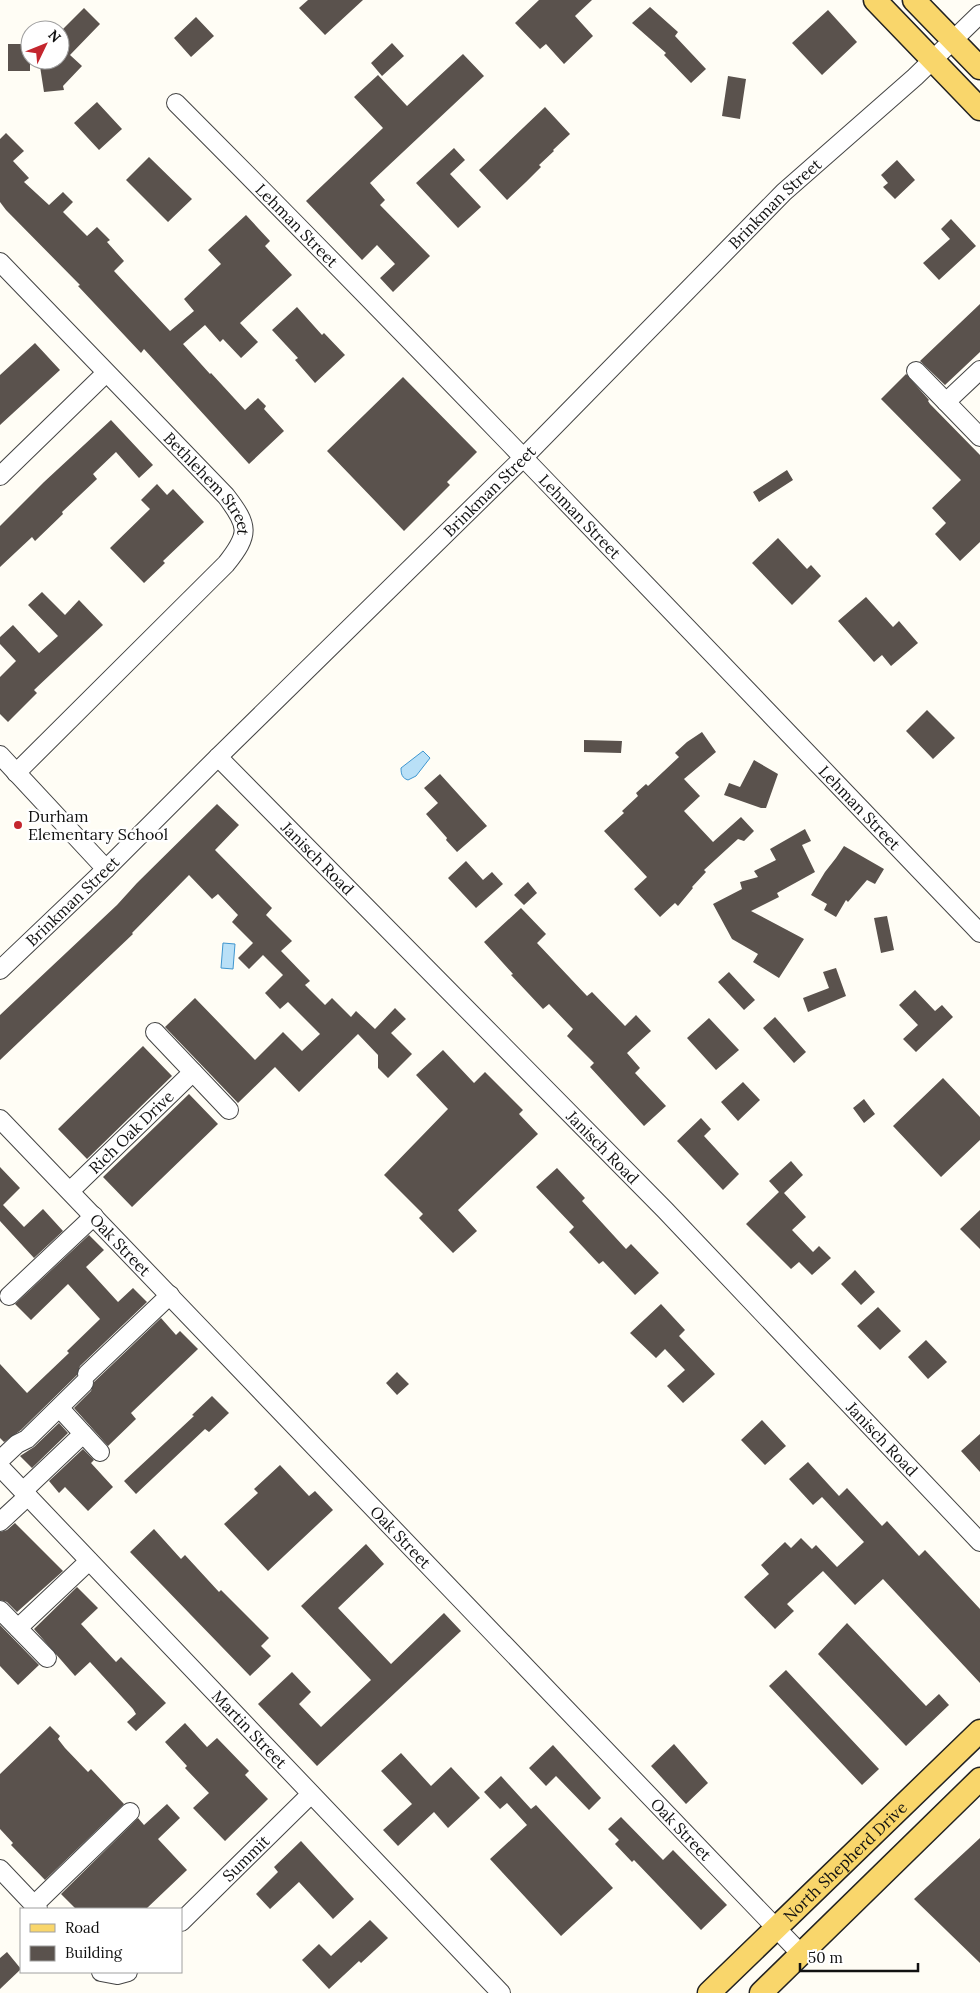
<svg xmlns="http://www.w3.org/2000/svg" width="980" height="1993" font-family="Lora,serif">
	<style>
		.water { fill: #b9e0f7; stroke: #3f96cf }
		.building { fill: #5a524d }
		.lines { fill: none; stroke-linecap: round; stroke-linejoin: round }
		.minor-casing { stroke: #444; stroke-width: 20 }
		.major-casing { stroke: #222; stroke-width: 25 }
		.minor { stroke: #fff; stroke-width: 18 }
		.major { stroke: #f9d66b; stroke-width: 22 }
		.poi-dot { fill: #c4262e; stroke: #fff; stroke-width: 2 }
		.labels { text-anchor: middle; stroke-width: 5; stroke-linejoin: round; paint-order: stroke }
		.street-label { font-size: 16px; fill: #111; stroke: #fff }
		.poi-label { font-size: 16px; fill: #111; stroke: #fff; text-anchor: start }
	</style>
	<rect width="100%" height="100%" fill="#fffdf5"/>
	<!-- water -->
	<path class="water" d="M423,751L430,758L416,776L408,780C402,778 401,774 401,768Z
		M223,943L235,944L233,969L221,968Z"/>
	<!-- building -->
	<path class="building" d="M308,0H363L325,35L299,8Z
		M539,0H592L575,16L593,36L564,64L546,44L540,49L515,23Z
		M650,7L678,32L675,36L706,69L691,83L664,55L666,53L632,23Z
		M84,8L100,24L70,55L82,66L63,86L64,90L44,92L39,60H60V32Z
		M828,10L857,42L822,75L792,43Z
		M196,17L214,36L191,57L174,38Z
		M392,43L404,56L382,76L371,63Z
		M8,44H30V71H8Z
		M463,54L484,76L370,183L385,200L380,205L430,256L393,292L380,278L395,264L377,245L362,260L306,201L383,128L354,97L378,75L407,106Z
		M728,76L746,79L740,119L722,116Z
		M97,102L122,129L99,150L74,123Z
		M545,107L570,134L553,150L554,151L539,165L541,167L526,182L507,200L479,170Z
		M6,133L24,151L13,161L29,178L24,182L49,205L63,192L73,202L63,212L87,236L97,227L110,240L107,242L124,261L114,271L170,331L194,311L184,299L221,264L208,250L246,215L270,241L265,246L292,275L240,323L258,342L241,358L223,339L220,342L205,325L183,344L210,374L211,373L245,410L258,398L266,406L264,409L284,431L249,464L144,349L141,353L78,286L80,285L6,210L0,202V139Z
		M454,148L465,160L450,174L481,207L458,228L416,183Z
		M149,157L192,199L168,222L126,180Z
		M897,160L915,180L895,199L883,187L888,183L881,175Z
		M951,219L976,246L939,280L923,263L950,239L941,229Z
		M980,304V352L945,385L920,361Z
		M297,307L322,335L324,333L345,355L315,383L295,360L298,358L272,330Z
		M35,343L60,370L0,425V375Z
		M906,374L929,400L928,401L930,404L980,455V542L960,561L935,534L946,523L932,508L961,480L881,399Z
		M403,377L477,452L447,482L450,485L404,531L327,451Z
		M111,420L153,465L139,478L116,452L93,474L97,479L62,512L63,514L35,541L32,537L0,567V526L44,482Z
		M787,470L793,480L759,502L753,492Z
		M157,484L167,495L173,489L204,522L163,561L165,563L144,583L110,548L150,509L141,500Z
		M778,538L807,569L811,565L821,576L792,605L752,563Z
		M42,592L65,615L79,600L103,625L34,690L37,693L8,722L0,714V677L16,661L0,644V637L13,625L39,653L58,636L28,605Z
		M866,597L893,627L899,621L918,643L891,666L882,655L874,662L838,621Z
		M927,710L955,738L933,759L906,731Z
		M702,732L716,752L684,779L700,796L684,811L713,842L741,817L754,831L744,841L738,839L704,870L706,872L692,887L693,888L678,906L675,903L660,917L634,889L647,877L604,831L624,813L622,811L638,796L636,793L646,784L648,786L679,757L675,753L687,742Z
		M584,740L622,741L621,753L584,752Z
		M754,760L778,774L766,808H761L724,795L729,783L740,787Z
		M440,774L487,826L457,852L446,840L447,838L426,814L438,803L424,788Z
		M217,804L239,825L215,850L272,908L266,915L292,941L281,951L310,981L305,985L325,1005L332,998L351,1017L356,1011L375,1029L395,1008L406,1019L391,1033L412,1054L388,1078L378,1068V1055L358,1034L299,1092L275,1067L238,1103L165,1027L195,998L255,1060L283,1032L302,1051L320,1034L288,1002L280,1009L265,993L283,975L263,955L249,969L238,958L253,943L232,922L238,915L218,894L212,899L189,875L132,933L133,934L0,1060V1015L117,905L137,883Z
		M805,829L811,841L802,845L815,872L777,893L779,897L751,911L804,939L779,978L753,962L758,954L732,939L713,904L742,889L740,882L758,877L754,871L776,860L770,849Z
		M844,846L884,869L875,884L867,880L848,902L846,900L836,917L824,910L827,904L811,895L825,872L836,858Z
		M466,861L483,880L492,872L503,884L476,908L448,878Z
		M528,882L537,893L524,905L514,895Z
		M521,908L546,934L537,943L587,996L592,992L625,1026L636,1015L651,1031L627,1053L640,1068L635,1073L666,1106L644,1126L590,1067L594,1063L567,1036L573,1029L549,1004L543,1009L511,975L513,974L484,942Z
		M887,916L894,950L881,953L874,918Z
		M836,968L846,996L808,1012L803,998L829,988L823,972Z
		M729,972L755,1000L744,1010L718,982Z
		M915,990L935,1011L942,1005L953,1017L916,1052L903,1039L918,1025L899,1005Z
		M775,1017L806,1052L794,1063L763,1028Z
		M709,1018L739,1050L716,1070L687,1038Z
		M143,1046L172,1076L87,1159L58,1129Z
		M443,1050L474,1083L485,1072L523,1110L519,1114L538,1134L458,1210L477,1231L453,1253L419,1218L423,1214L384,1175L448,1109L416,1075Z
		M943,1078L980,1117V1140L941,1177L893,1126Z
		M743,1082L760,1100L738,1121L721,1102Z
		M189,1094L218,1124L132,1207L103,1177Z
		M864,1099L875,1114L864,1123L853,1108Z
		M701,1118L711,1129L704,1136L739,1174L723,1190L677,1141Z
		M791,1161L803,1175L784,1193L806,1217L792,1230L813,1252L819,1246L831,1258L812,1275L799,1262L791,1269L746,1224L779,1192L769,1181Z
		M0,1167L20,1188L3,1205L24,1227L43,1209L63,1231L34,1258L0,1221Z
		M557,1168L585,1198L582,1201L626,1249L631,1244L659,1273L635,1295L603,1261L599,1264L569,1232L574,1227L536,1187Z
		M980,1210V1249L960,1229Z
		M89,1235L104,1250L86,1267L118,1302L133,1288L147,1302L80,1366L77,1375L21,1430L4,1442L0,1438V1364L27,1393L69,1353L67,1351L100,1319L68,1284L31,1320L15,1304Z
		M855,1270L875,1292L861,1305L841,1284Z
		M661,1304L685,1330L679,1336L715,1374L683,1403L667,1386L685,1370L665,1349L656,1358L630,1333Z
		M878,1307L901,1331L880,1350L857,1326Z
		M161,1318L176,1335L180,1331L198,1349L131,1413L136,1419L108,1446L74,1408L91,1391L94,1382Z
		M926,1340L947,1362L928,1379L908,1357Z
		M397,1372L409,1384L397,1395L386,1383Z
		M212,1396L229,1413L209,1432L205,1429L136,1494L124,1481L194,1416L192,1415Z
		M762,1420L786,1446L765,1465L741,1440Z
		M59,1423L68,1433L32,1468L20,1456L34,1447Z
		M980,1434V1472L961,1451Z
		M83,1449L94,1460L91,1463L113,1487L88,1511L65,1487L59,1493L49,1481Z
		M808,1462L839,1496L847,1488L882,1526L887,1521L919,1556L925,1550L980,1609V1683L883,1579L855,1605L823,1571L787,1604L794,1611L775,1629L744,1597L769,1574L761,1565L785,1542L791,1548L801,1538L812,1549L816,1545L837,1567L864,1542L822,1497L813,1505L789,1479Z
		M280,1465L309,1496L315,1491L333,1510L268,1571L224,1524L258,1493L254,1489Z
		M15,1523L63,1571L17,1612L7,1602L0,1600V1532L7,1530Z
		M154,1529L181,1559L185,1555L219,1592L221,1590L269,1638L261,1646L271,1656L250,1676L130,1552Z
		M366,1544L384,1564L338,1608L391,1664L444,1613L461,1631L317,1766L258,1704L292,1672L311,1692L299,1704L321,1727L371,1680L301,1606Z
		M77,1587L98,1608L81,1624L116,1662L121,1657L166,1703L136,1731L127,1722L136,1714L133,1709L90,1662L75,1676L34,1629Z
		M847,1623L926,1706L939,1694L949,1705L906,1746L818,1654Z
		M0,1625L39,1665L18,1685L0,1666Z
		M786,1670L879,1769L862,1785L769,1686Z
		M185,1723L207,1747L217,1738L249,1771L245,1775L268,1799L225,1841L193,1808L209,1793L185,1768L187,1766L165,1742Z
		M50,1726L60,1736L58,1739L65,1748L88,1772L91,1769L124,1804L45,1880L11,1845L13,1843L0,1829V1774Z
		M674,1744L708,1783L686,1804L651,1766Z
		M553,1745L601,1798L589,1810L556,1776L546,1786L529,1768Z
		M401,1753L431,1786L451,1767L480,1798L448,1828L434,1812L398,1846L383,1830L412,1804L381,1771Z
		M501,1776L531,1809L536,1805L613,1888L561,1936L490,1859L527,1825L507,1803L500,1809L484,1792Z
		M167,1804L180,1818L158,1839L187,1870L146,1909H76L61,1894L138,1818L144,1825Z
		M621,1817L663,1860L673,1850L727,1905L701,1930L634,1860L632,1862L615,1844L619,1840L608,1829Z
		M980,1838V1963L914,1899Z
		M301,1841L354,1899L333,1919L299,1882L270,1909L256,1894L278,1872L274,1867Z
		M370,1920L388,1938L361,1963L359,1961L329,1989L302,1960L319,1944L331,1956Z
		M7,1952L21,1969L0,1989V1958Z"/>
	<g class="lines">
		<!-- minor casing -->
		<g class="minor-casing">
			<g id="minor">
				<path id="s1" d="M176,103C448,376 713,655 980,933"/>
				<path id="s2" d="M0,262L226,496C249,526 250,534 226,564L16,773"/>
				<path d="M916,371L980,437"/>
				<path d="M946,402L980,370"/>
				<path d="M0,476L106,373"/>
				<path d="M0,755L106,869"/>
				<path id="s3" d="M218,757L665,1210L980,1542"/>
				<path id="s4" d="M0,970L106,869L218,757L524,457L784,192L915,77L980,14"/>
				<path d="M155,1032L229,1110"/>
				<path id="s5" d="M0,1119L801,1954"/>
				<path id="s6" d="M70,1191L193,1072"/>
				<path d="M9,1296L94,1216"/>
				<path d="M87,1374L170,1295"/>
				<path d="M65,1414L100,1452"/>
				<path d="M0,1460L17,1444L27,1439L84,1383"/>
				<path id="s7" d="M0,1467L501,1993"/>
				<path d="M23,1491L83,1434"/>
				<path d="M0,1522L28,1496"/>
				<path d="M0,1610L47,1658"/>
				<path d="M18,1628L89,1561"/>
				<path d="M0,1869L38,1909"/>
				<path d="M34,1905L130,1812"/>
				<path id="s8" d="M181,1922L311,1794"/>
				<path d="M101,1972L117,1975L128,1972"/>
			</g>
		</g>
		<!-- major casing -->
		<g class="major-casing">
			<g id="major">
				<path d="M875,0L980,109"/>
				<path d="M914,0L980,68"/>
				<path id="s9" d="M709,1993L980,1731"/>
				<path d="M761,1993L980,1779"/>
			</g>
		</g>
		<!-- minor -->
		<use href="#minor" class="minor"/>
		<!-- major -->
		<use href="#major" class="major"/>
	</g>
	<!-- markers -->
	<circle class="poi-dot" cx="18" cy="825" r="5"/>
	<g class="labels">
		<!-- street labels -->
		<g class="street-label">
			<text dy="6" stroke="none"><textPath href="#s4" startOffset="1090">Brinkman Street</textPath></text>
			<text dy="6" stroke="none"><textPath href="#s1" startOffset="172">Lehman Street</textPath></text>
			<text dy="6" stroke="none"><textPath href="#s2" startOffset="305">Bethlehem Street</textPath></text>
			<text dy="6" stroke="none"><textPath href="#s4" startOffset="685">Brinkman Street</textPath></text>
			<text dy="6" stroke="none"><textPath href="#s1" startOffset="578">Lehman Street</textPath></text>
			<text dy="6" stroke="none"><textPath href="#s1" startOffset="982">Lehman Street</textPath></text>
			<text dy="6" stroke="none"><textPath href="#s3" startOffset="142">Janisch Road</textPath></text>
			<text dy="6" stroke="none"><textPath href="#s4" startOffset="100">Brinkman Street</textPath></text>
			<text dy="6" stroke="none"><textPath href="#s6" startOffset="85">Rich Oak Drive</textPath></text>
			<text dy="6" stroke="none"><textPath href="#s3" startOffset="548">Janisch Road</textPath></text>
			<text dy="6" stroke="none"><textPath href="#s5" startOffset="174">Oak Street</textPath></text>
			<text dy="6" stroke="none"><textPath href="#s3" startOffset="952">Janisch Road</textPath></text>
			<text dy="6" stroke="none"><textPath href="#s5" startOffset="579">Oak Street</textPath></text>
			<text dy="6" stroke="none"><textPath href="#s7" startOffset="362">Martin Street</textPath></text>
			<text dy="6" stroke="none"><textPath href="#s5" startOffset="984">Oak Street</textPath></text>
			<text dy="6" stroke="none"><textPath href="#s8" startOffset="91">Summit</textPath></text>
			<text dy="6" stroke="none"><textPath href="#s9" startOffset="189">North Shepherd Drive</textPath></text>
		</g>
		<!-- poi labels -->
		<g class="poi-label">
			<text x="28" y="822">Durham<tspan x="28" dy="18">Elementary School</tspan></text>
		</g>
	</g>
	<!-- legend -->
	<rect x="20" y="1908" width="162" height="65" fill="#ffffff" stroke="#a0a0a0"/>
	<rect x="30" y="1924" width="25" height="8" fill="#f9d66b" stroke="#a0a0a0"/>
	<text x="65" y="1933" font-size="15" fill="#111111">Road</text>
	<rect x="30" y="1946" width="25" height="15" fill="#5a524d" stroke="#a0a0a0"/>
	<text x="65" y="1958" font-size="15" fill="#111111">Building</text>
	<!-- north arrow -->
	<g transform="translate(45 45) rotate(47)"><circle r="24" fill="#ffffff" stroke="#a0a0a0"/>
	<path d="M0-4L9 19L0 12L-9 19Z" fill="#c4262e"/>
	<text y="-8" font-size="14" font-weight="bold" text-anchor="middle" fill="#111111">N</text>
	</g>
	<!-- scale -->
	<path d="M800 1963v8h118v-8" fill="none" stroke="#111111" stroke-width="2.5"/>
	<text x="808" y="1963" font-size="15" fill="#111111" stroke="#ffffff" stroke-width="4" paint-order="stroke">50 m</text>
</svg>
